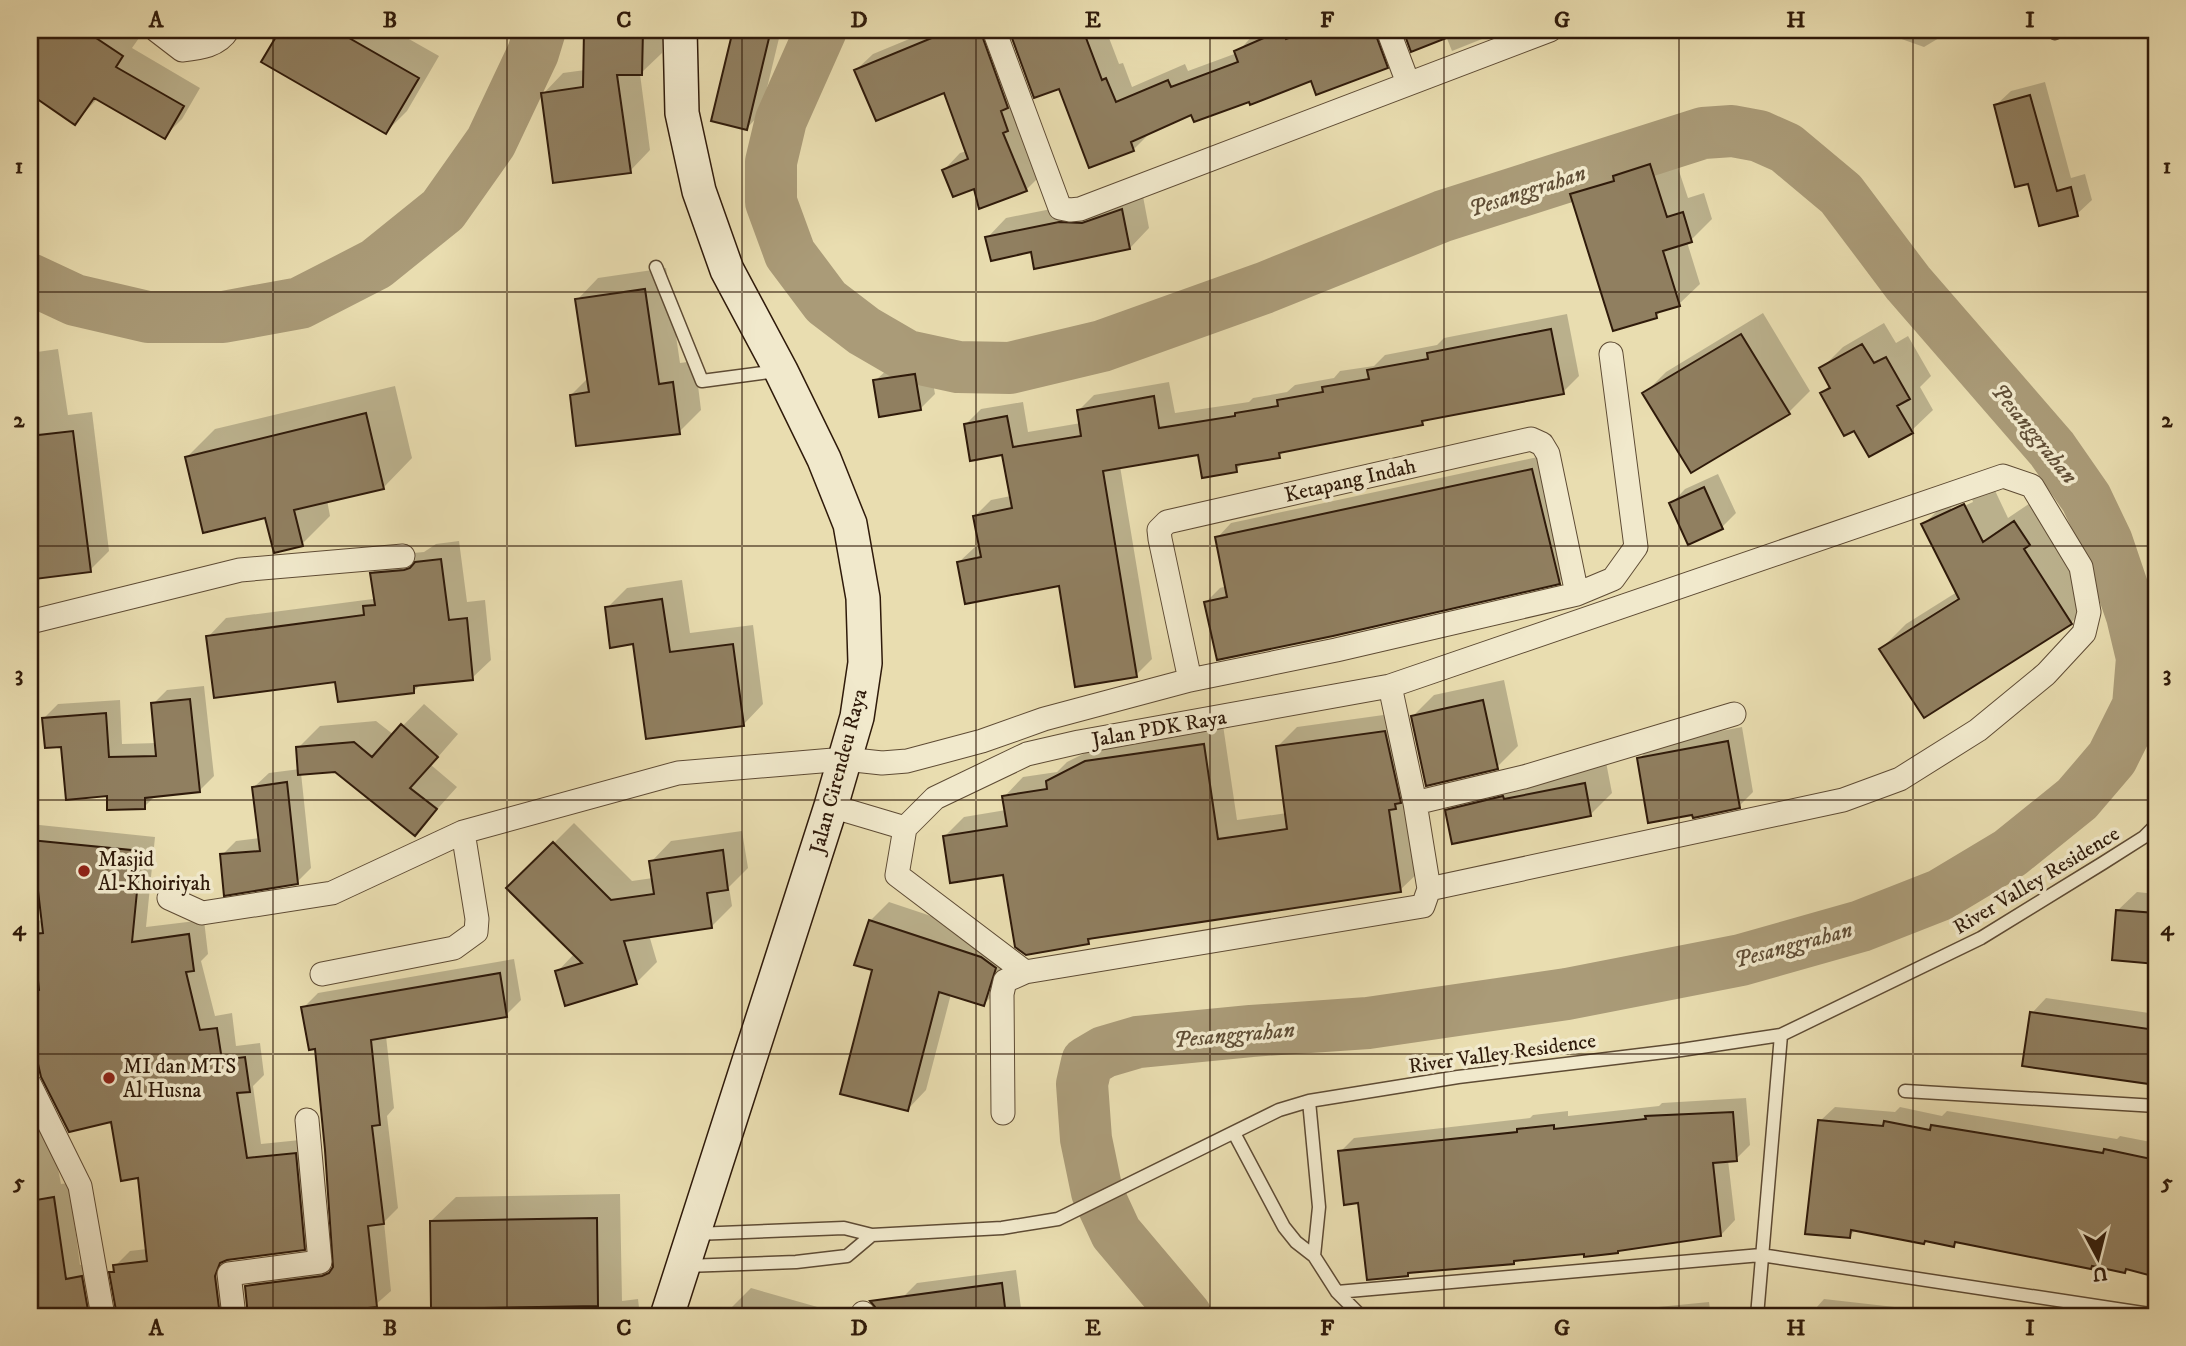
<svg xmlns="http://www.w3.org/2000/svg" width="2186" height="1346" font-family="'IM FELL DW Pica',serif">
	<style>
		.shadow { fill: #0003; fill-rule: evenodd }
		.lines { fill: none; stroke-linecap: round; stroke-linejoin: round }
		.river { stroke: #aa9b78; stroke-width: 52 }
		.building { fill: #907f60; stroke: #2f1a0a; stroke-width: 2 }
		.lane-casing { stroke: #5e4b34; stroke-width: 15 }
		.street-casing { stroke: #5e4b34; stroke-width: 25 }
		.secondary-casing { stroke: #2f1a0a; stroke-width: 36 }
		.lane { stroke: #f1e9cc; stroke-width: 12 }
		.street { stroke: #f1e9cc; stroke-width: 23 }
		.secondary { stroke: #f1e9cc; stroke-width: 33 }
		.grid { fill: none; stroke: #2f1a0a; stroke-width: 2; stroke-opacity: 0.55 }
		.poi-dot { fill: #8f2418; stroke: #f1e9cc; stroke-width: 2.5 }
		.labels { text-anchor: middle; stroke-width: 7; stroke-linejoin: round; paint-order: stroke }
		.street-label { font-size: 21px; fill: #2f1a0a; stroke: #f1e9cc }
		.poi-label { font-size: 21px; fill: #2f1a0a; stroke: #f1e9cc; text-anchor: start }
		.water-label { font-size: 23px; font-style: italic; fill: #604e36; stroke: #f1e9cc }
		.neatline { fill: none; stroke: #2f1a0a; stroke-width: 2.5 }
		.grid-label { font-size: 23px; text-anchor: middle; font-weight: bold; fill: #2f1a0a }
	</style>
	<rect width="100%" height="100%" fill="#e9ddb0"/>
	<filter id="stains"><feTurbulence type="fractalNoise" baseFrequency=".00286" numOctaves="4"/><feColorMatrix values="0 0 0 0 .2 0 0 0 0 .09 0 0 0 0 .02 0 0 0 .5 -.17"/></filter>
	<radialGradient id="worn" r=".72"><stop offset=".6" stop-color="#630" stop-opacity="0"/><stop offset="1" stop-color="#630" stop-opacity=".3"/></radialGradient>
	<!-- shadow -->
	<path class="shadow" d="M30,30H127L139,38L132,48L200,88L182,119L165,136L98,98L75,123L30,92L38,81L30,76Z
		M282,30H393L439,56L407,111L386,132L263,61Z
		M586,30H662V53L640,74L650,150L630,171L543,94L563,73L585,70Z
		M736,30H781L761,113L747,128Z
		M931,30H1002L1043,173L1026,190L975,186L944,170L960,153L967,151L945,91L856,70L873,54Z
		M1011,30H1106L1119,64L1123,63L1132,87L1185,64L1188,71L1237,53L1253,35L1264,30H1397L1403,50L1387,67L1312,79L1250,100L1192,113L1150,133L1133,150L1060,87L1035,96Z
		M1404,30H1491L1482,39L1452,51L1446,36L1412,50Z
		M1876,30H1947L1939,38L1924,47Z
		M2045,82L2071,178L2085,174L2092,200L2077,214L2029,182L1996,105L2011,91Z
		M1670,144L1688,198L1704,193L1712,219L1691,240L1687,242L1700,284L1679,304L1663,309L1656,316L1572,195L1593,174L1628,163L1636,156Z
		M1142,191L1149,228L1130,248L1032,250L987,238L1006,218Z
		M666,268L680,363L695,361L701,410L679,432L571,395L588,378L577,300L598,278Z
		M1763,313L1810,391L1788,413L1645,393L1666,372Z
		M1567,314L1579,376L1563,392L1427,418L1422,424L1284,451L1279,456L1245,461L1236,470L1199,453L1120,466L1152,659L1136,675L1060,584L959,562L975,547L981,545L975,516L991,500L1011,496L1003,453L965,425L981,409L1023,402L1028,432L1081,423L1078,411L1094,395L1169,382L1175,413L1249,402L1253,398L1287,392L1295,385L1334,378L1340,371L1374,366L1385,355L1437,345L1444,338Z
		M1884,323L1896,343L1908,336L1931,376L1920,387L1933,410L1911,431L1855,428L1822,393L1830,385L1821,369L1843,347Z
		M58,349L68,415L92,412L109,551L90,570L30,533V353Z
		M929,360L935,394L920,409L875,381L890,367Z
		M395,386L412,458L384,487L327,500L330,516L302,544L187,457L215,429Z
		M1547,455L1574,568L1559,582L1206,602L1220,588L1227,586L1217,538L1231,523Z
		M1718,474L1736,513L1722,527L1671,504L1685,489Z
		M1990,480L2008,518L2039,497L2095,598L2071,623L1881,649L1906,624L1957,592L1923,525L1948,500ZM1972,499L1973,502L1951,512V508Z
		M459,541L467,602L485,600L491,660L472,678L421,684L414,691L337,680L208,637L226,618L373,599L375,596L372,573L391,555L424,552L436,544Z
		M682,580L690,633L753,625L763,704L743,725L634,642L607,608L627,588Z
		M1504,680L1518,746L1497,767L1413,716L1434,695Z
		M204,686L214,776L200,790L156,795L144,807L108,794L62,745L44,718L58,704L120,700L122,744L157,743L153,704L167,690Z
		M424,704L458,734L431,765L457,787L415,834L335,770L301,773L311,868L297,882L222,855L236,841L260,838L254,787L269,773L300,769L298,748L320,726L376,721L394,735Z
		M1405,712L1420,871L1400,890L1095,936L1088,942L1004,873L945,836L964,817L1006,810L1004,797L1023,777L1057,772L1067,762L1107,742L1223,725L1237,820L1287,813L1278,746L1297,727Z
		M1742,727L1753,792L1739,806L1639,759L1653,744Z
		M1606,762L1612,793L1590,815L1447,811L1469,789Z
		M574,823L632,881L653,878L651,862L671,841L742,831L748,868L729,887L732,906L712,926L649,935L657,962L637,982L566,1004L557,972L575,953L509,888Z
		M30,824L155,837L146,927L204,920L208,954L201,961L215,1016L232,1013L236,1046L260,1043L264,1075L253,1086L261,1144L310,1139L319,1233L304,1248L229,1258L234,1302L245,1315L248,1314L246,1287L261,1272L334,1262L327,1150L316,1047L303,1008L318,993L514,959L521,1000L506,1015L386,1036L394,1108L387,1116L398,1208L384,1222L391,1291L374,1306L375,1316H30V1072L55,1123L50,1128L61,1184L69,1183L80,1265L96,1262L106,1309L115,1315L119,1314L111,1273L115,1266L130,1251L147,1249L139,1176L112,1120L44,1078L38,1071L31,1070L30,922L43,920L40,889L30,888Z
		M2137,892L2156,894V962L2113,958L2118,910Z
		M889,902L1000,939L1014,949L1003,985L984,1004L951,994L926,1090L908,1109L870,921Z
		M2046,998L2156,1014V1083L2024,1064L2032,1013Z
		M1746,1098L1750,1145L1736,1159L1728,1160L1735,1220L1721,1235L1620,1249L1618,1251L1585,1252L1516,1259L1513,1262L1410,1271L1408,1274L1360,1201L1340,1152L1354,1138L1530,1118L1533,1115L1568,1111V1116L1659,1106L1662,1103Z
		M1835,1107L1895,1112L1900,1107L1942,1116L1947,1111L2117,1139L2120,1136L2156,1143V1275L2127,1268L2124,1271L2094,1264L2091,1268L1957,1241L1954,1245L1927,1239L1924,1242L1857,1229L1849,1236L1820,1121Z
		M620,1194L622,1301L638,1299L640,1316H433L431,1221L456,1197Z
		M1016,1270L1022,1316H905L903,1297L917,1283Z
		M751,1288L828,1310L826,1316H728L729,1310Z
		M1824,1299L1965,1315L1970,1316H1809Z
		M1709,1302L1711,1316H1566Z"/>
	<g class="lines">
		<!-- river -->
		<path class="river" d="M821,30L781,120L771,162V202L790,254L826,302L864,331L907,356L958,367L1010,368L1102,346L1264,288L1443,216L1703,133L1732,131L1759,136L1786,148L1841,194L1908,283L2052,449L2086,498L2107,542L2132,616L2142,658L2138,706L2112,758L2077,799L2010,853L1940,895L1861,926L1741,960L1567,994L1368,1023L1251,1031L1138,1042L1104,1052L1087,1062L1082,1084L1086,1139L1097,1192L1116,1233L1186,1316
			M30,279L75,300L148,317H223L300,303L376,264L443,210L491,142L533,53L540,30"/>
	</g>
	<!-- building -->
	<path class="building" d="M30,30H84L123,56L116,67L184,106L165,139L94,98L75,125L30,94Z
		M280,30H335L419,78L386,134L261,62Z
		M584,30H643L642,75H617L631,173L553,183L541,93L583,87Z
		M733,30L769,38L747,130L711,121Z
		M951,30H980L1008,108L1001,111L1008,131L1003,133L1027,191L979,209L974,189L953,197L942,170L968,159L944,93L876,121L854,70Z
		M1009,30H1083L1102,80L1106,78L1116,102L1168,80L1171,87L1238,62L1234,51L1282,30L1286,39L1311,30H1374L1388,68L1316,95L1311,81L1250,105L1249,102L1194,122L1191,115L1131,142L1134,151L1089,168L1059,89L1034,98Z
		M1403,30H1464V31L1411,52Z
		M2030,95L2057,191L2071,187L2078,216L2039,226L2028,184L2015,187L1994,105Z
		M1650,164L1667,217L1683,212L1692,242L1663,251L1680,306L1656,313L1657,318L1613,331L1570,194L1614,181L1613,176Z
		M1122,209L1130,249L1034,269L1031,252L991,261L985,237L1059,222L1082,223Z
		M645,289L659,384L673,382L680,434L576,446L570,395L589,392L575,299Z
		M1551,329L1564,394L1422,421L1423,425L1279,453L1280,458L1236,465L1237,472L1202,478L1198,455L1103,471L1137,677L1075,687L1059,586L965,604L957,562L981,557L973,516L1012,508L1002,455L970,461L964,424L1007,416L1013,447L1081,436L1077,410L1154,396L1159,428L1235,416V413L1278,406L1277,400L1323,392L1322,387L1369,379L1367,370L1428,359L1427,353Z
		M1741,334L1790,414L1691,473L1642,393Z
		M1862,344L1874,363L1886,357L1910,399L1897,406L1913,433L1869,457L1854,431L1844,436L1820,393L1830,388L1819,368Z
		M915,374L921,410L879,417L873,380Z
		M366,413L384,489L294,510L303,546L274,553L265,518L203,533L185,457Z
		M73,431L91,572L35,579L30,540V436Z
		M1532,469L1560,584L1333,636L1217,660L1204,602L1227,597L1215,537Z
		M1704,487L1723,529L1688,545L1669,503Z
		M1964,504L1983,542L2014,521L2030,545L2024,549L2072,624L1924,718L1879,649L1959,599L1921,524Z
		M441,559L449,620L467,618L473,680L414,686V693L338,702L335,682L214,698L206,636L364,615L363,606L375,605L370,573L404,570L410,568L415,562Z
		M662,599L670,652L733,644L744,726L646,739L633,644L610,648L605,607Z
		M190,699L200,792L145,798V809L107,810V796L66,800L61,747L45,748L42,718L106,713L109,757L156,756L151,703Z
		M1483,700L1498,769L1426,786L1411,716Z
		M401,724L438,757L410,788L437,809L415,836L335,772L298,775L296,747L354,742L372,757Z
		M1385,731L1401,803L1395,804L1396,809L1389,810L1401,892L1088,939L1089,944L1026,955L1015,947L1003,875L950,883L943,836L1007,826L1002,796L1047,789L1046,781L1085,761L1204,744L1218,839L1287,829L1276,746Z
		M1728,741L1740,808L1693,818L1692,815L1648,823L1637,758Z
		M287,782L298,884L224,896L220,854L260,851L252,787Z
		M1585,783L1591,816L1452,844L1445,810L1503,796L1504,799Z
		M30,840L141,851L132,942L189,934L194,971L186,972L200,1030L217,1028L222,1060L245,1057L250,1092L237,1093L247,1158L296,1153L305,1250L227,1260L220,1263L215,1276L220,1316H117L109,1272H114L113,1265L147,1261L138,1178L121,1181L111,1122L69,1132L41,1077L35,1051L30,1052V992L39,990L33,934L43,933L38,891L30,890Z
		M553,842L611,900L654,894L649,861L723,850L728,890L707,893L712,928L624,941L637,984L565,1006L555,971L582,963L506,888Z
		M2116,910L2156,913V964L2112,960Z
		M869,920L981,957L996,968L984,1006L939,992L908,1111L840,1094L872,970L854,965Z
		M500,973L507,1017L371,1040L380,1125L372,1126L384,1224L368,1226L377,1307L296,1316H248L245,1286L322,1276L329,1273L333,1267L325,1150L315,1049L309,1050L301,1007Z
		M2030,1012L2156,1030V1085L2022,1066Z
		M1733,1112L1737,1161L1713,1163L1721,1236L1618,1251V1253L1584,1257V1254L1514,1261V1264L1408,1273V1276L1367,1280L1358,1203L1344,1205L1338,1151L1517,1132V1129L1554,1125V1129L1646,1119L1645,1116Z
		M1818,1120L1883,1126L1884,1121L1930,1130L1931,1125L2103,1153L2104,1149L2156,1160V1277L2126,1269L2125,1273L2092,1266L2091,1269L1955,1242L1954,1247L1925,1241L1924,1244L1851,1230L1850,1238L1805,1234Z
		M54,1197L66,1279L82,1276L89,1316H30V1201Z
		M597,1218L598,1306L431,1309L430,1221Z
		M1002,1283L1006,1316H877L875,1307L870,1301Z"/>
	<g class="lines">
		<!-- lane casing -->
		<g class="lane-casing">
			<path id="lane" d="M2054,30L2055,33
				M656,267L702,381L777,371
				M1905,1091L2156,1106
				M1309,1101L1319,1207L1314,1256
				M1234,1133L1284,1227L1296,1242L1314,1256L1337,1292L1361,1316
				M695,1234L844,1228L872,1235L1002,1228L1058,1219L1279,1110L1309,1101L1458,1077L1681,1050L1781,1035L1981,938L2103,863L2144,837L2156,825
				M685,1266L796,1262L847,1256L872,1235
				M1337,1292L1761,1255L2156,1315
				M1757,1316L1781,1035"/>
		</g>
		<!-- street casing -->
		<g class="street-casing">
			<path id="street" d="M156,30L182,50C201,48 218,46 228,30
				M994,30L1060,208L1070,210L1080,209L1550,30
				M1388,30L1408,83
				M30,622L240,570L403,556
				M1190,680L1160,539L1159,530L1167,522L1531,439L1542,444L1548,454L1577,594
				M1390,686L2003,476L2032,486L2081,567L2089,612L2084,633L2046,674L1978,730L1900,779L1843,800L1429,889
				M1415,803L1524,777L1734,714
				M831,806L905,828L935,798L1027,754L1079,742L1390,686L1415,803L1429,889L1423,906L1025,972L1005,981L1002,994L1003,1113
				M905,828L897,875L1025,972
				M169,898L202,913L332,893L463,832L678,773L845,759L882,763L907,761L982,741L1044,719L1190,680L1336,650L1577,594L1613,579L1636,547L1611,354
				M322,974L454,948L476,932L477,919L463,832
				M30,1085L80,1186L103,1316
				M863,1313V1316
				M234,1316L229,1274L320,1262L307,1120"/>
		</g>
		<!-- secondary casing -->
		<g class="secondary-casing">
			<path id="secondary" d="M667,1316L831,806L857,717L865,663L863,598L850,524L824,459L781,371L727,270L699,191L682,113L680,30"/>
		</g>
		<!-- lane -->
		<use href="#lane" class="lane"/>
		<!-- street -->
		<use href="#street" class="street"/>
		<!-- secondary -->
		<use href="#secondary" class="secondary"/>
	</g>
	<!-- grid -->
	<path class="grid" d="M273,30V1316M507,30V1316M742,30V1316M976,30V1316M1210,30V1316M1444,30V1316M1679,30V1316M1913,30V1316M30,292H2156M30,546H2156M30,800H2156M30,1054H2156"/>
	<!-- markers -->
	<g class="poi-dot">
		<circle cx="84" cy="871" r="7"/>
		<circle cx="109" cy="1078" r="7"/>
	</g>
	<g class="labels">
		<!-- street labels -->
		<g class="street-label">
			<text transform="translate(1350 480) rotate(-13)" y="7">Ketapang Indah</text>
			<text transform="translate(1159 728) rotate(-10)" y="7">Jalan PDK Raya</text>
			<text transform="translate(838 771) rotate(-75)" y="7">Jalan Cirendeu Raya</text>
			<text transform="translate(2036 880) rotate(-31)" y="7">River Valley Residence</text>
			<text transform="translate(1502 1053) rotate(-8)" y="7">River Valley Residence</text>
		</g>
		<!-- poi labels -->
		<g class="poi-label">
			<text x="98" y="866">Masjid<tspan x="98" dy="24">Al-Khoiriyah</tspan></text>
			<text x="123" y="1073">MI dan MTS<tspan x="123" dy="24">Al Husna</tspan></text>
		</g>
		<!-- water labels -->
		<g class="water-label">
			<text transform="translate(1527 190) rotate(-18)" y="8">Pesanggrahan</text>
			<text transform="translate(2035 433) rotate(51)" y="8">Pesanggrahan</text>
			<text transform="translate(1793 944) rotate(-15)" y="8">Pesanggrahan</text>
			<text transform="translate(1234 1034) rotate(-5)" y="8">Pesanggrahan</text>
		</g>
	</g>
	<!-- margin -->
	<rect width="2186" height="1346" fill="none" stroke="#e9ddb0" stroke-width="77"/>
	<!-- north arrow -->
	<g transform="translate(2098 1258) rotate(173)" stroke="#f1e9cc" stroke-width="5" paint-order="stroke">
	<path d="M0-5L12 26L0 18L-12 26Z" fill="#2f1a0a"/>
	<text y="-10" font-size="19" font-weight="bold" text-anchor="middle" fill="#2f1a0a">U</text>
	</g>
	<rect x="38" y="38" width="2110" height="1270" class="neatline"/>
	<g class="grid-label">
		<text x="156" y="27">A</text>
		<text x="390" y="27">B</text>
		<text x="624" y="27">C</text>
		<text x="859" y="27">D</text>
		<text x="1093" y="27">E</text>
		<text x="1327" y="27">F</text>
		<text x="1562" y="27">G</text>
		<text x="1796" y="27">H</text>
		<text x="2030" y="27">I</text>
		<text x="19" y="173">1</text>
		<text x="2167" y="173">1</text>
		<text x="19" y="427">2</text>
		<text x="2167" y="427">2</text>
		<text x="19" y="681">3</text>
		<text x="2167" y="681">3</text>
		<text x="19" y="935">4</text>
		<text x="2167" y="935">4</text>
		<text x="19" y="1189">5</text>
		<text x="2167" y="1189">5</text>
		<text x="156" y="1335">A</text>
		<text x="390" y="1335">B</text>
		<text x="624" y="1335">C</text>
		<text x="859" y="1335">D</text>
		<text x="1093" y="1335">E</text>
		<text x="1327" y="1335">F</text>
		<text x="1562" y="1335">G</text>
		<text x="1796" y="1335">H</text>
		<text x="2030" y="1335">I</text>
	</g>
	<rect width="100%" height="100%" filter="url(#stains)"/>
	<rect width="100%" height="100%" fill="url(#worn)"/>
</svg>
